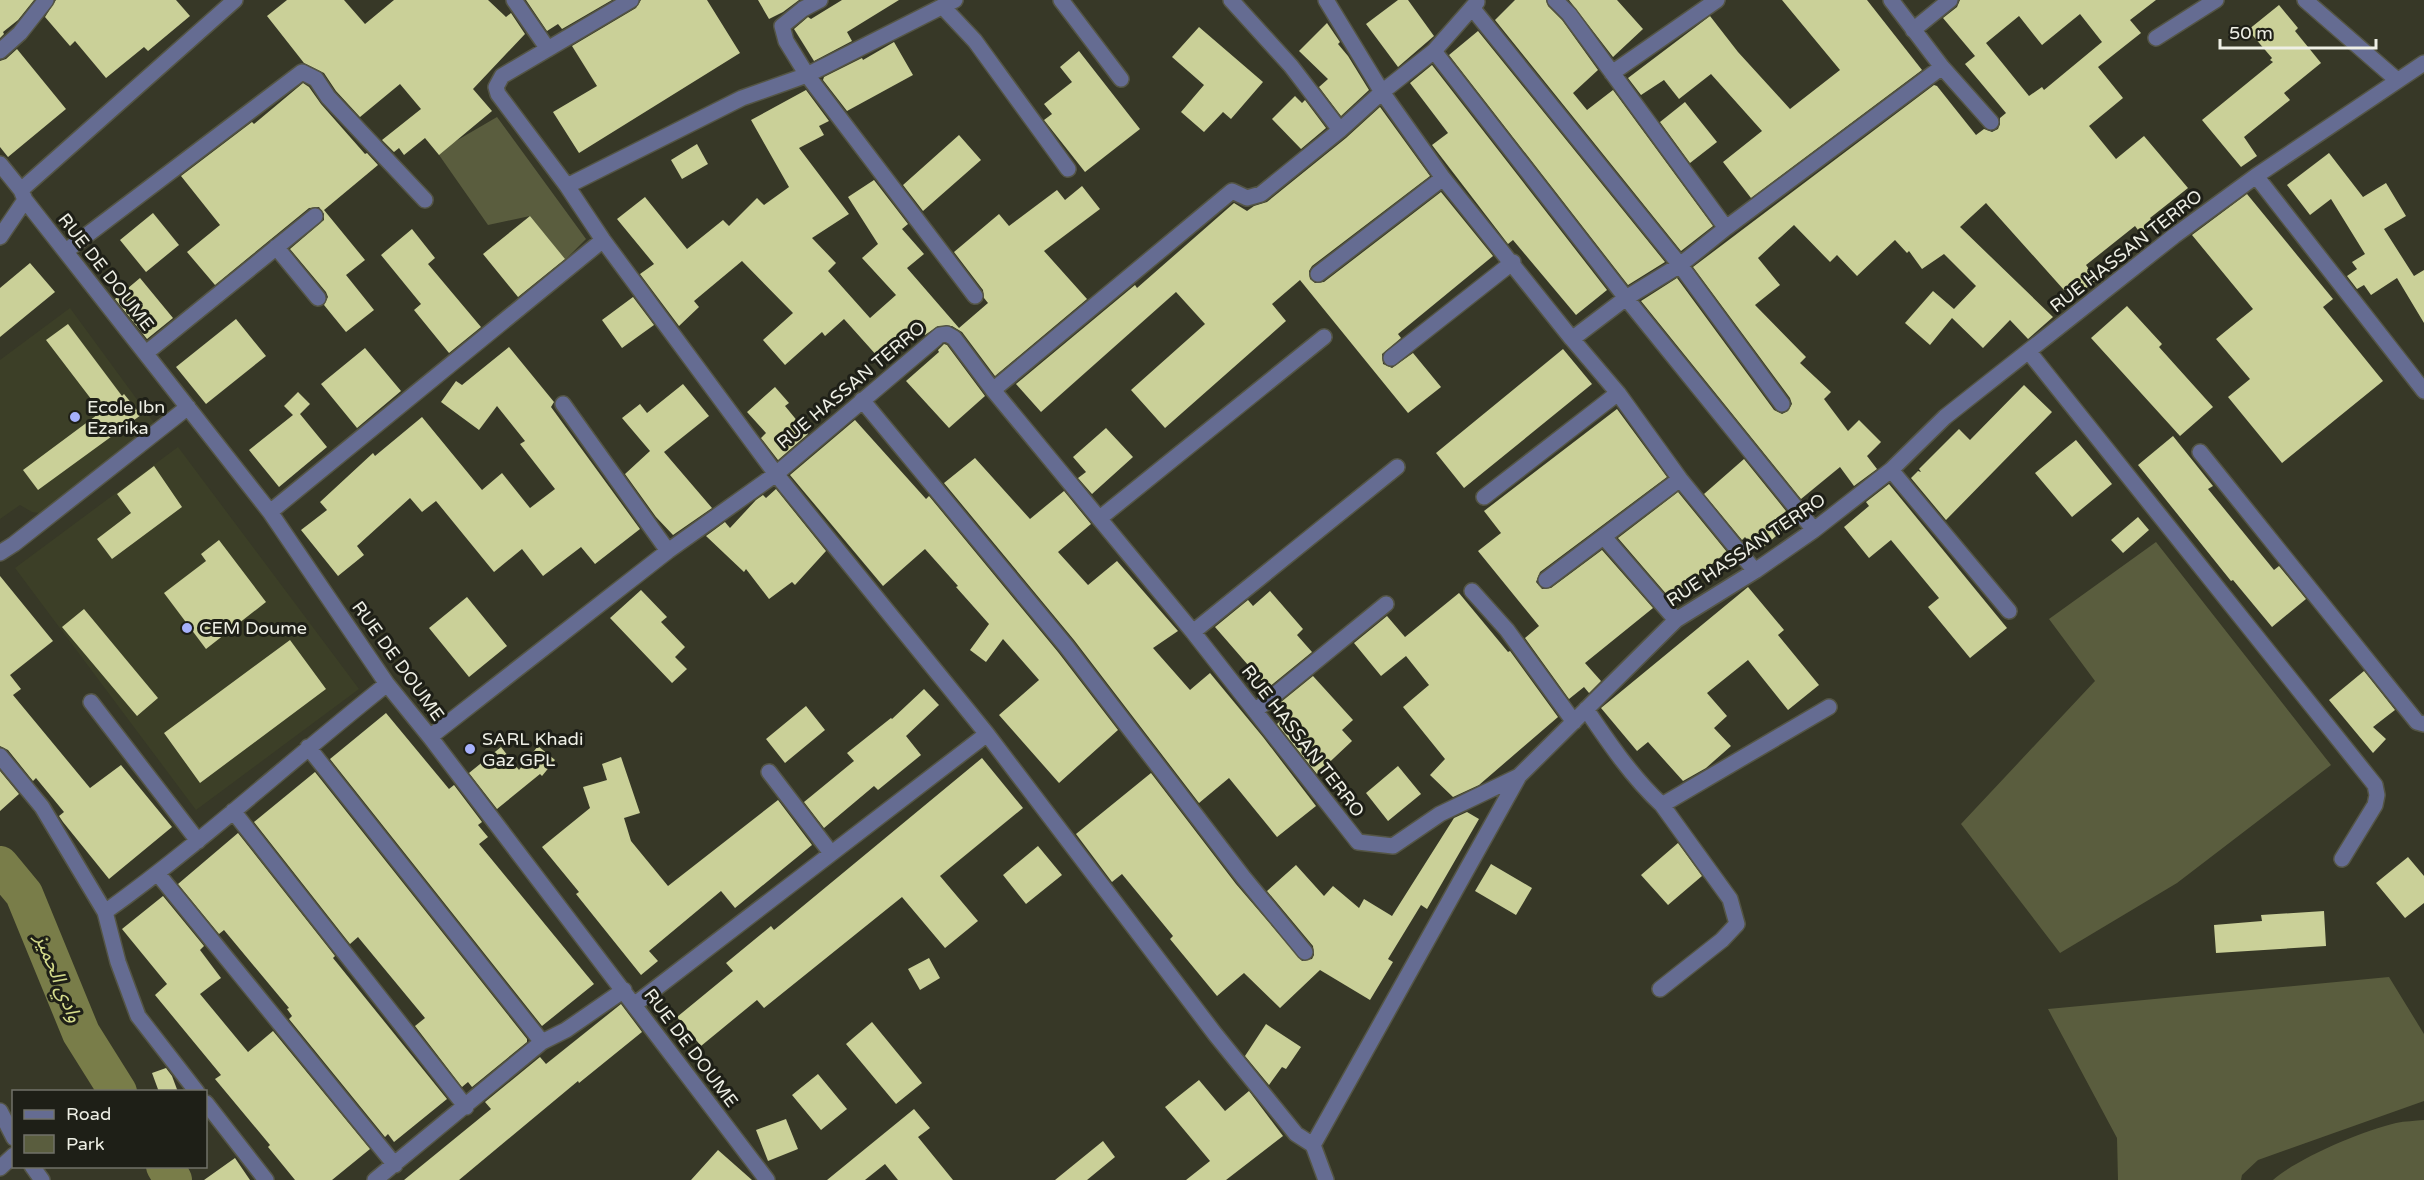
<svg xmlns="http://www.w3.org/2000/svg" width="2424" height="1180" font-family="'Varela Round','Noto Sans Arabic',sans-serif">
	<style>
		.built { fill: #3c3f27 }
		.green { fill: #5a5d3e }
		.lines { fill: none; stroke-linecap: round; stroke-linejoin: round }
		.river { stroke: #797d49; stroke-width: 38 }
		.building { fill: #cad098; fill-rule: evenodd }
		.minor-casing { stroke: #545545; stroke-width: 18 }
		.minor { stroke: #656c92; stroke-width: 15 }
		.poi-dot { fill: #a6b1fc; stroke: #1e1f17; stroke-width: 2 }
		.labels { text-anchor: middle; stroke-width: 6; stroke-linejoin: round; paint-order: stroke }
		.street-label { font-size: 18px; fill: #eeefe5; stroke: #1e1f17 }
		.poi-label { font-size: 18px; fill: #eeefe5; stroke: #1e1f17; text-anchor: start }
		.water-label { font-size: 20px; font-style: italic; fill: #d5dc8b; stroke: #1e1f17 }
	</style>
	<rect width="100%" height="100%" fill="#373827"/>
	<!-- built -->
	<path class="built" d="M70,308L155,424L104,464L45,514L32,512L20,505L0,519V360Z
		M178,447L359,689L196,810L15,568Z"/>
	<!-- green -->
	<path class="green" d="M497,117L586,239L565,260L530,216L488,225L437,152Z
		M2156,542L2331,765L2177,883L2060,953L1961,824L2095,681L2049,619Z
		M2389,977L2424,1034V1101L2258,1160L2242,1175L2241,1180H2118L2117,1138L2048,1009Z
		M2424,1120V1180H2273C2298,1158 2362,1131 2396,1123C2405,1121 2415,1121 2424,1120Z"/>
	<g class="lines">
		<!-- river -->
		<path class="river" d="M0,865L24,894L81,1033L118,1092
			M165,1166L173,1180"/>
	</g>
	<!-- building -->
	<path class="building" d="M0,0H34L18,20L3,32L4,34L0,38Z
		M56,0H176L190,16L148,51L144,47L106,78L75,41L70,46L45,17Z
		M287,0H344L365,24L394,0H488L506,17L511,13L525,34L473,89L492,111L439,155L425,138L404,155L399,148L394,152L382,140L421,109L400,84L360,117L336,91L324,73L304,63L267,16Z
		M526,0H612L562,29L558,24L547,31Z
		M641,0H707L740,53L579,153L553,112L597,86L572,46L636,8Z
		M758,0H799L783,12L769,19Z
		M842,0H899L847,32L852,41L814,61L794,29L808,17L811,19Z
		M1398,0H1408L1434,36L1398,67L1366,24Z
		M1515,0H1546L1548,6L1562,20L1598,70L1573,93L1587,110L1613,90L1713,226L1681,251L1495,20Z
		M1569,0H1617L1643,29L1613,57Z
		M1782,0H1867L1922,70L1751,198L1723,162L1762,131L1711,74L1679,99L1664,80L1641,95L1628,78L1710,16L1738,52L1790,109L1840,70Z
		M1960,0H2156L2130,20L2141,33L2098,67L2123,98L2089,126L2116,159L2144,136L2188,188L2150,218L2154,223L2141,234L2135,226L2086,265L2097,280L2072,299L1986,203L1960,227L2053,317L2028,339L2010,320L1983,348L1952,318L1930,345L1905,323L1933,291L1954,309L1976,286L1944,254L1922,269L1909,251L1907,253L1895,240L1857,276L1837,255L1830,262L1794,225L1758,258L1780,285L1755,305L1806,357L1800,363L1831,392L1824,399L1848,431L1859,420L1881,442L1867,456L1877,469L1854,486L1840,467L1801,499L1641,301L1677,278L1774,410L1782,414L1788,411L1792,404L1790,398L1693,267L1934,85L1937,86L1976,135L1984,129L1992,132L1998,129L2000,124V118L2006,113L1965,64L1975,56L1943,18L1957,7ZM2080,14L2102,42L2044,90L2042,87L2029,96L1986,43L2019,16L2042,45Z
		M2279,5L2298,28L2295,31L2321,63L2284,93L2290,100L2244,137L2257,156L2241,167L2202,120L2273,62L2270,60L2272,58L2248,30Z
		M1327,23L1340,42L1338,44L1348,56L1369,90L1341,116L1319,87L1328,79L1299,51Z
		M1199,27L1263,82L1231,119L1223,112L1204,132L1181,112L1204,85L1172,57Z
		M1478,31L1665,262L1628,285L1449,55Z
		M894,42L913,75L847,111L823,80L824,77L862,58L863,60Z
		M17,49L66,109L8,157L0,147V61L6,59Z
		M1079,51L1140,129L1085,172L1044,120L1052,114L1044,104L1072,82L1060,67Z
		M1432,65L1607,290L1576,315L1513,240L1508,244L1432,145L1448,133L1410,83Z
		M303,83L309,87L321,104L365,154L367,153L378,165L324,210L365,260L346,275L374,310L346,332L324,305L328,297L326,292L290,249L324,220V214L319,207L309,208L215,285L187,252L220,225L181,176L252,122L254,124Z
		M806,90L829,121L819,126L824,135L799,148L849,214L812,238L836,263L828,271L870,318L896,295L862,258L878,244L848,197L874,180L908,224L902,229L924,254L907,268L959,328L988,303L984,298L983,290L954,252L999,214L1009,226L1057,190L1065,200L1082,186L1100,209L1044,251L1087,299L995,376L962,332L952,326H938L925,335L915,324L878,357L844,319L825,336L822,332L785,365L763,340L793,313L742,261L694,301L699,307L679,326L640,274L654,264L617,219L645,197L687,249L723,220L729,226L757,198L764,205L789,187L751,120Z
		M1295,96L1302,103L1305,100L1326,128L1301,149L1272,119Z
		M1685,102L1717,142L1690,163L1660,122Z
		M1380,107L1430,176L1312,266L1309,271L1310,279L1315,283L1324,282L1441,192L1493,256L1398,334L1401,338L1382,354L1383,364L1392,368L1413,353L1441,387L1408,413L1300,280L1272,304L1286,321L1165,428L1131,390L1205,324L1176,292L1041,412L1016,384L1135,285L1137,288L1234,203L1247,211L1254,206L1267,202L1346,138Z
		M959,135L981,160L923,211L903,185Z
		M697,144L708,164L682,179L671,160Z
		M2329,153L2363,197L2386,183L2406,216L2384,229L2414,276L2424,270V323L2397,278L2371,295L2364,285L2357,289L2347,276L2357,269L2352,262L2365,254L2331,199L2310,215L2287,185Z
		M2247,194L2333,299L2323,307L2383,381L2282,463L2228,397L2250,379L2216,339L2253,309L2192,235Z
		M153,213L179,245L146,272L120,240Z
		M530,216L565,259L518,297L483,254Z
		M412,229L435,258L428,264L481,327L449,353L414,310L421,304L381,255Z
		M30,263L55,292L0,337V288Z
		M140,278L173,318L147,339L115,299Z
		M633,297L654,325L622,348L602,320Z
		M2127,306L2162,344L2159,347L2213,407L2180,436L2091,338Z
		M236,319L266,356L206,404L176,367Z
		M68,324L122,396L124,394L141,415L38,490L23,470L101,412L46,340Z
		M944,344L947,345L985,396L949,428L906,381L939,352L938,350Z
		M509,347L554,402L551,407L640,529L595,564L581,547L543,576L522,549L494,572L436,501L422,512L410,498L357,546L364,555L338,576L301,530L327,510L320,502L373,453L375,456L422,417L482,490L502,473L530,508L555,489L520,444L525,441L497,406L479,430L441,402L456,381L462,385Z
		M365,348L401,391L357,428L321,384Z
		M1563,349L1592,384L1464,488L1436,453Z
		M683,384L709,416L664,452L712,508L673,535L656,517L625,474L650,451L622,418L640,404L647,413Z
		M2024,385L2052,412L1946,520L1911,478L1918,471L1921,472L1919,469L1959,429L1970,440Z
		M775,387L789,403L785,406L808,434L778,460L761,438L766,433L747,412Z
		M298,392L310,404L300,414L327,447L279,487L249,450L293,415L284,406Z
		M1617,409L1667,477L1540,572L1536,582L1542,589L1551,588L1602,550L1653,608L1585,663L1601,681L1589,693L1584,687L1569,699L1525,638L1539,626L1478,551L1501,533L1484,511Z
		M855,420L926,499L929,496L1058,652L1118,730L1059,783L999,715L1039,680L1003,639L986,662L970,650L989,624L956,587L958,586L925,549L883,586L790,475Z
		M1106,428L1133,457L1092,494L1078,478L1086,472L1073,457Z
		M2173,436L2213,486L2208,489L2274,570L2279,566L2306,599L2272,627L2233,580L2231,581L2138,465Z
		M2076,440L2112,484L2072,517L2035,473Z
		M975,458L1030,519L1064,491L1091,524L1058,552L1088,585L1117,561L1178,631L1153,648L1190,690L1210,673L1263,737L1316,806L1277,837L1229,778L1199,803L1074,640L944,483Z
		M1744,459L1786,511L1784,513L1792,522L1758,552L1745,537L1742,540L1704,494Z
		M154,466L182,507L112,559L97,539L131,513L117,494Z
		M1889,484L2007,628L1970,658L1928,607L1939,598L1891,540L1869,558L1844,527L1869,506L1866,502Z
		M776,489L826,551L795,585L792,582L769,599L746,569L744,572L706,536L725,522L730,528L756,500L763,495L766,498Z
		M1678,492L1727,552L1675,594L1673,591L1668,596L1618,538Z
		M2138,517L2149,530L2123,553L2111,540Z
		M219,540L266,602L206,649L164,593L206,561L201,554Z
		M0,576L53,641L10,675L21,689L13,695L90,788L121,765L172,827L109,879L63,822L59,816L64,812L36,778L33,781L8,750L0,746Z
		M1748,587L1784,630L1778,635L1819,685L1788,710L1748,660L1707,693L1727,716L1714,728L1731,746L1706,768L1683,781L1648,742L1637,751L1601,708Z
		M641,590L667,617L661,622L685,647L675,657L687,669L672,683L610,618Z
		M1270,591L1303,629L1297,635L1312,652L1268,688L1215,627L1248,600L1253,606Z
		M1459,593L1508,652L1510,651L1558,717L1479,785L1453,797L1430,775L1445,759L1403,707L1429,685L1406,656L1381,676L1354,643L1387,616L1405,637Z
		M467,597L507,646L469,677L429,628Z
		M84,609L158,698L137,716L62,627Z
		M290,640L326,689L200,783L164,733Z
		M2364,671L2395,710L2373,727L2386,739L2373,753L2329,700Z
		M1313,676L1353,720L1342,730L1352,741L1317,774L1277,724L1290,712L1281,702Z
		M924,689L939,705L906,736L921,755L878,790L874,786L824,828L804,802L854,761L847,753L891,718L892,719Z
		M806,706L825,730L785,763L766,739Z
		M386,713L449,789L454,785L482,822L478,825L488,837L479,844L594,984L542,1026L330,759Z
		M538,746L555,760L542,776L540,774L497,809L469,773L501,747L519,770Z
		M621,757L640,813L624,818L631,841L668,886L778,800L812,845L735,908L721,891L649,951L658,961L641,975L576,894L579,892L542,847L590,808L583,787L607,780L602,764Z
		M982,758L1023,808L940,876L978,921L945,948L902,897L764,1008L757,1000L701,1046L677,1017L733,971L726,963L771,926L774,930Z
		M1398,766L1421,794L1388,821L1366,793Z
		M0,771L19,794L0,811Z
		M315,772L527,1039V1042L472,1087L468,1082L462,1087L415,1026L425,1018L358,937L350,944L254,822Z
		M1151,773L1236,884L1302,961L1312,959L1314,955L1313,946L1267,891L1296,865L1324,896L1333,886L1359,908L1364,899L1392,916L1454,818L1467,812L1479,819L1427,909L1421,905L1388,959L1393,962L1370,1000L1320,970L1280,1008L1244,973L1217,996L1170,939L1173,936L1122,874L1112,882L1076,834Z
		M238,833L335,956L333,958L447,1099L394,1142L388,1134L385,1137L289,1019L292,1016L287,1009L289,1008L224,930L219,934L178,884Z
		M1678,843L1702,876L1668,905L1641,875Z
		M1038,846L1062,875L1026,904L1003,875Z
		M2408,857L2424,876V903L2405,918L2376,883Z
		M1491,864L1532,888L1516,915L1475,891Z
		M163,896L204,946L200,950L221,978L200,994L248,1052L273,1031L370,1149L332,1180H295L268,1147L270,1145L215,1079L221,1075L155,995L167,984L122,929Z
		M2324,911L2326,946L2216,953L2214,925L2262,921L2261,915Z
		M929,958L940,978L920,990L908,969Z
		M621,1004L642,1032L579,1083L578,1081L459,1180H404L491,1109L485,1102L540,1057L546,1064Z
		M872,1022L922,1083L896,1104L846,1044Z
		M1266,1024L1301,1047L1286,1069L1282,1067L1269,1085L1245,1056Z
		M166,1068L172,1076L178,1092H159L152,1073Z
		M818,1074L847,1109L821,1130L792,1095Z
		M1199,1080L1225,1111L1249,1091L1283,1136L1226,1180H1186L1210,1161L1165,1107Z
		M914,1109L930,1128L918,1137L953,1180H898L885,1164L865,1180H827Z
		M786,1119L798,1149L768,1161L756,1130Z
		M1103,1141L1115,1157L1087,1180H1055Z
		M718,1150L752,1180H691Z
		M235,1158L250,1180H204Z"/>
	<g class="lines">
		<!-- minor casing -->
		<g class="minor-casing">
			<path id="minor" d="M514,0L548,49
				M820,0L803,9L782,26L786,41L807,75L975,296
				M955,0L807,75L742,98L567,186L603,240L776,474L987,734L1215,1034L1296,1134L1313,1145L1519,776
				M1061,0L1121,79
				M1231,0L1291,66L1340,130
				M1326,0L1382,92L1434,51L1626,298L1814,530
				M1555,0L1569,14L1726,228
				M1891,0L1942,67L1991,122
				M2305,0L2397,80
				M943,7L975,41L1068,169
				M1473,9L1680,265L1782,404
				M1913,30L1950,0
				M2156,38L2216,0
				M0,51L20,33L46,0
				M1434,51L1477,2
				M1612,73L1717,0
				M0,164L21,190L25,200L270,512L387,684L430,737L767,1180
				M2256,176L2424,391
				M567,186L498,94L496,87L502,76L631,0
				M21,190L235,0
				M0,237L25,200
				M276,247L318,298
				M66,251L302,72L316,79L328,97L425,200
				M1318,274L1443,178
				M1572,339L1626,298L1680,265L1726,228L1942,67
				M2029,352L2375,785L2377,795L2375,805L2342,859
				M146,353L315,216
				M1391,358L1513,262
				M993,390L1232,191L1247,198L1261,194L1340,130L1382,92L1443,178L1572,339L1618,393L1680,479L1755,571
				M862,400L1066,646L1244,878L1305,952
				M563,404L668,551
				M2200,452L2417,722L2424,724
				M1891,470L2009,611
				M1484,497L1618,393
				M270,512L603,240
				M1100,518L1324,337
				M1604,537L1676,620
				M0,553L14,544L188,407
				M1546,580L1680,479
				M1472,591L1507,630L1574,722
				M1193,632L1397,467
				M91,702L198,841
				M1586,709C1609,743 1632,777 1662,805L1829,707
				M1255,711L1386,604
				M430,737L668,551L776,474L940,335L947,334L954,338L993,390L1193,632L1358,842L1393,846L1440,814L1519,776L1676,620L1755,571L1814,530L1891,470L1945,417L2174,236L2256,176L2424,63
				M308,747L542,1042
				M0,756L42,807L105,912L118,962L138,1016L197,1092
				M769,772L831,853
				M233,811L466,1107
				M158,874L395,1165
				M105,912C203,842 292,759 387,684
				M1660,989L1722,940L1737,924L1730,899L1662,805
				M634,1005L987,734
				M206,1103L266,1180
				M0,1111L14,1138
				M1313,1145L1326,1180
				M32,1166L42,1180
				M0,1168L14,1155
				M375,1180L542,1042L566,1030L624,990"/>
		</g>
		<!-- minor -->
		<use href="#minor" class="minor"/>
	</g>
	<!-- markers -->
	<g class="poi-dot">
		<circle cx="75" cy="417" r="6"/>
		<circle cx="187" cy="628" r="6"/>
		<circle cx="470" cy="749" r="6"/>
	</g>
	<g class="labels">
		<!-- street labels -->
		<g class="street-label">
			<text transform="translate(2126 251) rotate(-38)" y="6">RUE HASSAN TERRO</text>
			<text transform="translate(106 272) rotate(52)" y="6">RUE DE DOUME</text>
			<text transform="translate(851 385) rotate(-40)" y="6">RUE HASSAN TERRO</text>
			<text transform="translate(1746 550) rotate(-34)" y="6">RUE HASSAN TERRO</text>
			<text transform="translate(398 661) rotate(54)" y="6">RUE DE DOUME</text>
			<text transform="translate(1303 741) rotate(52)" y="6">RUE HASSAN TERRO</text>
			<text transform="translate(691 1048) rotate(53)" y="6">RUE DE DOUME</text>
		</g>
		<!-- poi labels -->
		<g class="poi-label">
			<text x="87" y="413">Ecole Ibn<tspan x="87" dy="21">Ezarika</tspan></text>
			<text x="199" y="634">CEM Doume</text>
			<text x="482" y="745">SARL Khadi<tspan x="482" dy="21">Gaz GPL</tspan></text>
		</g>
		<!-- water labels -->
		<g class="water-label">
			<text transform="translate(59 978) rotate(68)" y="7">وادي الحميز</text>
		</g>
	</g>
	<!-- legend -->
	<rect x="12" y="1090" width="195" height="78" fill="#1e1f17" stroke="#717269" stroke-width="1.5"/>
	<rect x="24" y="1110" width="30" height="9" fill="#656c92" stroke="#717269" stroke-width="1.5"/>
	<text x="66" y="1120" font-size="18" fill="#eeefe5">Road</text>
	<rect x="24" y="1135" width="30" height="18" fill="#5a5d3e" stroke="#717269" stroke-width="1.5"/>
	<text x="66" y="1150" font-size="18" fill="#eeefe5">Park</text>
	<!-- scale -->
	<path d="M2220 39v9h156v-9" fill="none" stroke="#eeefe5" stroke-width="3"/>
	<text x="2229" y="39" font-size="18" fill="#eeefe5" stroke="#1e1f17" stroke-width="4.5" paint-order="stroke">50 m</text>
</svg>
